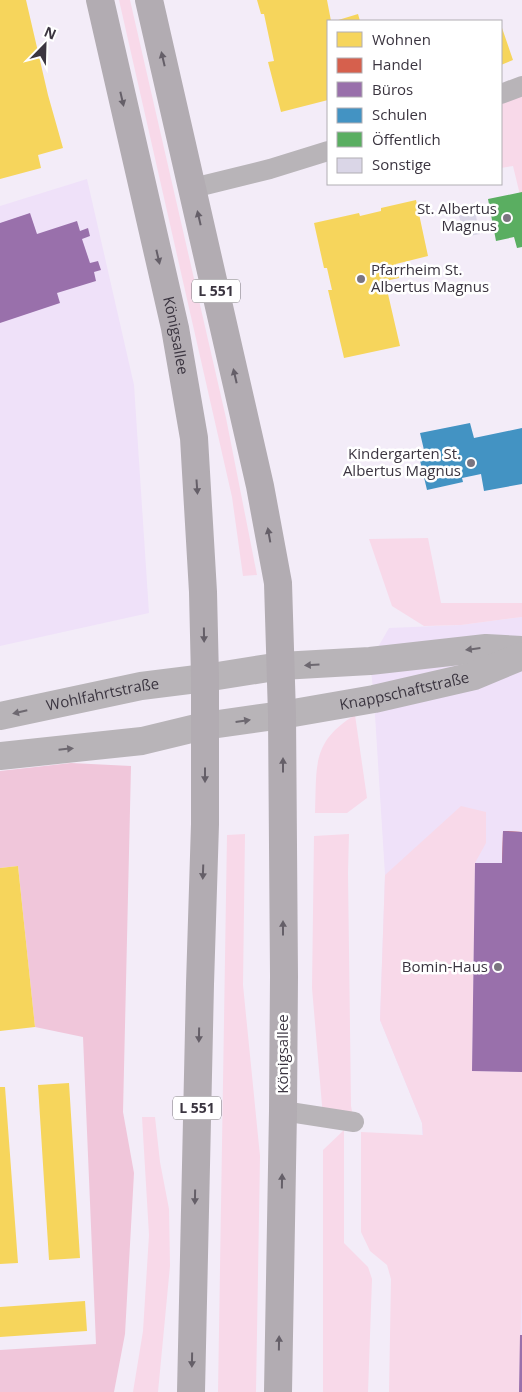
<svg xmlns="http://www.w3.org/2000/svg" width="522" height="1392" font-family="'Open Sans',sans-serif">
	<style>
		.built { fill: #efe1f9 }
		.green { fill: #f8d9e9 }
		.forest { fill: #f0c6da }
		.homes { fill: #f6d55c }
		.shops { fill: #d6604d }
		.offices { fill: #9970ab }
		.schools { fill: #4393c3 }
		.public { fill: #5aae61 }
		.building { fill: #dad6e7 }
		.lines { fill: none; stroke-linecap: round; stroke-linejoin: round }
		.lane { stroke: #b8b4b8; stroke-width: 20 }
		.street { stroke: #b8b4b8; stroke-width: 28 }
		.primary { stroke: #b2acb2; stroke-width: 28 }
		.oneway { fill: #655f68 }
		.oneway2 { fill: #6d6870 }
		.poi-dot { fill: #7b7580; stroke: #fff; stroke-width: 2 }
		.labels { text-anchor: middle; stroke-width: 5; stroke-linejoin: round; paint-order: stroke }
		.shield { fill: #fff; stroke: #767279; stroke-width: 1 }
		.shield-label { font-size: 14px; font-weight: bold; fill: #3b3540 }
		.poi-label { font-size: 15px; fill: #3b3540; stroke: #fff; text-anchor: end }
		.street-label { font-size: 15px; fill: #3b3540; stroke: #fff }
	</style>
	<rect width="100%" height="100%" fill="#f3ecf8"/>
	<!-- built -->
	<path class="built" d="M87,179L134,385L149,613L0,646V206Z
		M522,617V1392H429L422,1123L380,1020L385,875L374,699L370,661L389,628L461,625Z"/>
	<!-- green -->
	<path class="green" d="M119,0H130L226,418L257,575L243,576L232,497Z
		M522,94V195H520L513,166L501,168V102Z
		M428,538L441,603H522V617L461,625L424,626L392,606L369,539Z
		M355,715L367,798L347,813H315C317,766 311,742 355,715Z
		M461,806L486,812V843L475,863L472,1071L522,1072V1276L519,1392H389L391,1279L387,1265L370,1251L361,1232V1132L423,1135L422,1123L380,1020L385,875Z
		M245,834L243,985L260,1156L256,1392H218L227,835Z
		M349,834L348,873L351,1106L354,1122L323,1117L312,988L314,836Z
		M142,1117H155L160,1162L169,1209L170,1266L158,1392H133L143,1331L149,1235Z
		M344,1130V1243L368,1267L372,1279L368,1392H323V1150Z"/>
	<!-- forest -->
	<path class="forest" d="M71,763L131,766L123,1112L134,1173L125,1334L114,1392H0V1350L96,1344L83,1037L35,1027L18,866L0,868V771Z"/>
	<!-- homes -->
	<path class="homes" d="M0,0H26L48,95L63,148L38,155L41,168L0,179Z
		M257,0H327L331,21H328V100L281,112L268,62L274,61L264,14H261Z
		M358,14L360,21H335Z
		M501,25L513,60L501,65Z
		M416,200L428,256L396,264L399,278L385,281L400,346L344,358L328,290H332L327,268H324L314,223L359,213L360,216L381,211V208Z
		M18,866L35,1027L0,1031V868Z
		M69,1083L80,1258L49,1260L38,1085Z
		M0,1087H5L18,1263L0,1264Z
		M85,1301L87,1331L0,1337V1307Z"/>
	<!-- shops -->
	<path class="shops" d="M503,831L522,832V1039L498,1038Z"/>
	<!-- offices -->
	<path class="offices" d="M30,213L37,234L77,221L80,231L88,228L90,236L82,239L90,263L98,261L101,270L94,272L96,281L57,293L60,303L0,323V223Z
		M503,831L522,832V1072L472,1071L475,863H502Z
		M520,1335H522V1392H519Z"/>
	<!-- schools -->
	<path class="schools" d="M470,423L474,438L522,428V484L484,491L481,474L462,478L463,482L427,490L418,452L424,450L420,433Z"/>
	<!-- public -->
	<path class="public" d="M522,192V247L517,248L514,237L496,241L488,199Z"/>
	<!-- building -->
	<path class="building" d="M473,203L480,234L464,237L457,207Z"/>
	<g class="lines">
		<!-- lane -->
		<path class="lane" d="M501,94L522,86
			M193,188L270,169L328,151
			M283,1111L354,1122"/>
		<!-- street -->
		<g class="street">
			<path id="s1" d="M0,716L141,686L205,678L281,666L370,661L486,648L522,650"/>
			<path id="s2" d="M0,756L142,741L204,726L282,715L374,699L474,676L522,656"/>
		</g>
		<!-- primary -->
		<g class="primary">
			<path id="s3" d="M100,0L175,328L194,438L203,592L205,678V824L200,984L191,1392"/>
			<path d="M149,0L260,486L278,583L282,715L284,976L283,1111L278,1392"/>
		</g>
	</g>
	<!-- one-way arrows -->
	<defs><path id="oneway-solid" d="M-6-.8H1V-3.2L6.5 0L1 3.2V.8H-6Z" transform="scale(1.25)"/></defs>
	<g class="oneway">
		<use href="#oneway-solid" transform="translate(163 59) rotate(-103)"/>
		<use href="#oneway-solid" transform="translate(122 99) rotate(77)"/>
		<use href="#oneway-solid" transform="translate(199 218) rotate(-103)"/>
		<use href="#oneway-solid" transform="translate(158 257) rotate(77)"/>
		<use href="#oneway-solid" transform="translate(235 376) rotate(-103)"/>
		<use href="#oneway-solid" transform="translate(197 487) rotate(86)"/>
		<use href="#oneway-solid" transform="translate(269 535) rotate(-100)"/>
		<use href="#oneway-solid" transform="translate(204 635) rotate(89)"/>
		<use href="#oneway-solid" transform="translate(283 765) rotate(-90)"/>
		<use href="#oneway-solid" transform="translate(205 775) rotate(90)"/>
		<use href="#oneway-solid" transform="translate(203 872) rotate(92)"/>
		<use href="#oneway-solid" transform="translate(283 928) rotate(-90)"/>
		<use href="#oneway-solid" transform="translate(199 1035) rotate(91)"/>
		<use href="#oneway-solid" transform="translate(282 1181) rotate(-89)"/>
		<use href="#oneway-solid" transform="translate(195 1197) rotate(91)"/>
		<use href="#oneway-solid" transform="translate(279 1343) rotate(-89)"/>
		<use href="#oneway-solid" transform="translate(192 1360) rotate(91)"/>
	</g>
	<g class="oneway2">
		<use href="#oneway-solid" transform="translate(473 649) rotate(173)"/>
		<use href="#oneway-solid" transform="translate(312 665) rotate(177)"/>
		<use href="#oneway-solid" transform="translate(20 712) rotate(167)"/>
		<use href="#oneway-solid" transform="translate(243 721) rotate(-8)"/>
		<use href="#oneway-solid" transform="translate(66 749) rotate(-6)"/>
	</g>
	<!-- markers -->
	<g class="poi-dot">
		<circle cx="507" cy="218" r="5"/>
		<circle cx="361" cy="279" r="5"/>
		<circle cx="471" cy="463" r="5"/>
		<circle cx="498" cy="967" r="5"/>
	</g>
	<g class="labels">
		<!-- shield labels -->
		<g class="shield">
			<rect x="192" y="279.5" width="48" height="23" rx="4"/>
			<rect x="173" y="1096.5" width="48" height="23" rx="4"/>
		</g>
		<g class="shield-label">
			<text x="216" y="296">L 551</text>
			<text x="197" y="1113">L 551</text>
		</g>
		<!-- poi labels -->
		<g class="poi-label">
			<text x="497" y="214">St. Albertus<tspan x="497" dy="17">Magnus</tspan></text>
			<text x="371" y="275" text-anchor="start">Pfarrheim St.<tspan x="371" dy="17">Albertus Magnus</tspan></text>
			<text x="461" y="459">Kindergarten St.<tspan x="461" dy="17">Albertus Magnus</tspan></text>
			<text x="488" y="972">Bomin-Haus</text>
		</g>
		<!-- street labels -->
		<g class="street-label">
			<text dy="5" stroke="none"><textPath href="#s3" startOffset="344">Königsallee</textPath></text>
			<text dy="5" stroke="none"><textPath href="#s2" startOffset="410">Knappschaftstraße</textPath></text>
			<text dy="5" stroke="none"><textPath href="#s1" startOffset="105">Wohlfahrtstraße</textPath></text>
			<text transform="translate(283 1054) rotate(-90)" y="5">Königsallee</text>
		</g>
	</g>
	<!-- legend -->
	<rect x="327" y="20" width="175" height="165" fill="#ffffff" stroke="#b1aeb3"/>
	<rect x="337" y="32" width="25" height="15" fill="#f6d55c" stroke="#b1aeb3"/>
	<text x="372" y="45" font-size="15" fill="#3b3540">Wohnen</text>
	<rect x="337" y="58" width="25" height="15" fill="#d6604d" stroke="#b1aeb3"/>
	<text x="372" y="70" font-size="15" fill="#3b3540">Handel</text>
	<rect x="337" y="82" width="25" height="15" fill="#9970ab" stroke="#b1aeb3"/>
	<text x="372" y="95" font-size="15" fill="#3b3540">Büros</text>
	<rect x="337" y="108" width="25" height="15" fill="#4393c3" stroke="#b1aeb3"/>
	<text x="372" y="120" font-size="15" fill="#3b3540">Schulen</text>
	<rect x="337" y="132" width="25" height="15" fill="#5aae61" stroke="#b1aeb3"/>
	<text x="372" y="145" font-size="15" fill="#3b3540">Öffentlich</text>
	<rect x="337" y="158" width="25" height="15" fill="#dad6e7" stroke="#b1aeb3"/>
	<text x="372" y="170" font-size="15" fill="#3b3540">Sonstige</text>
	<!-- north arrow -->
	<g transform="translate(45 45) rotate(23)" stroke="#ffffff" stroke-width="4" paint-order="stroke">
	<path d="M0-4L9 19L0 12L-9 19Z" fill="#3b3540"/>
	<text y="-8" font-size="14" font-weight="bold" text-anchor="middle" fill="#3b3540">N</text>
	</g>
</svg>
